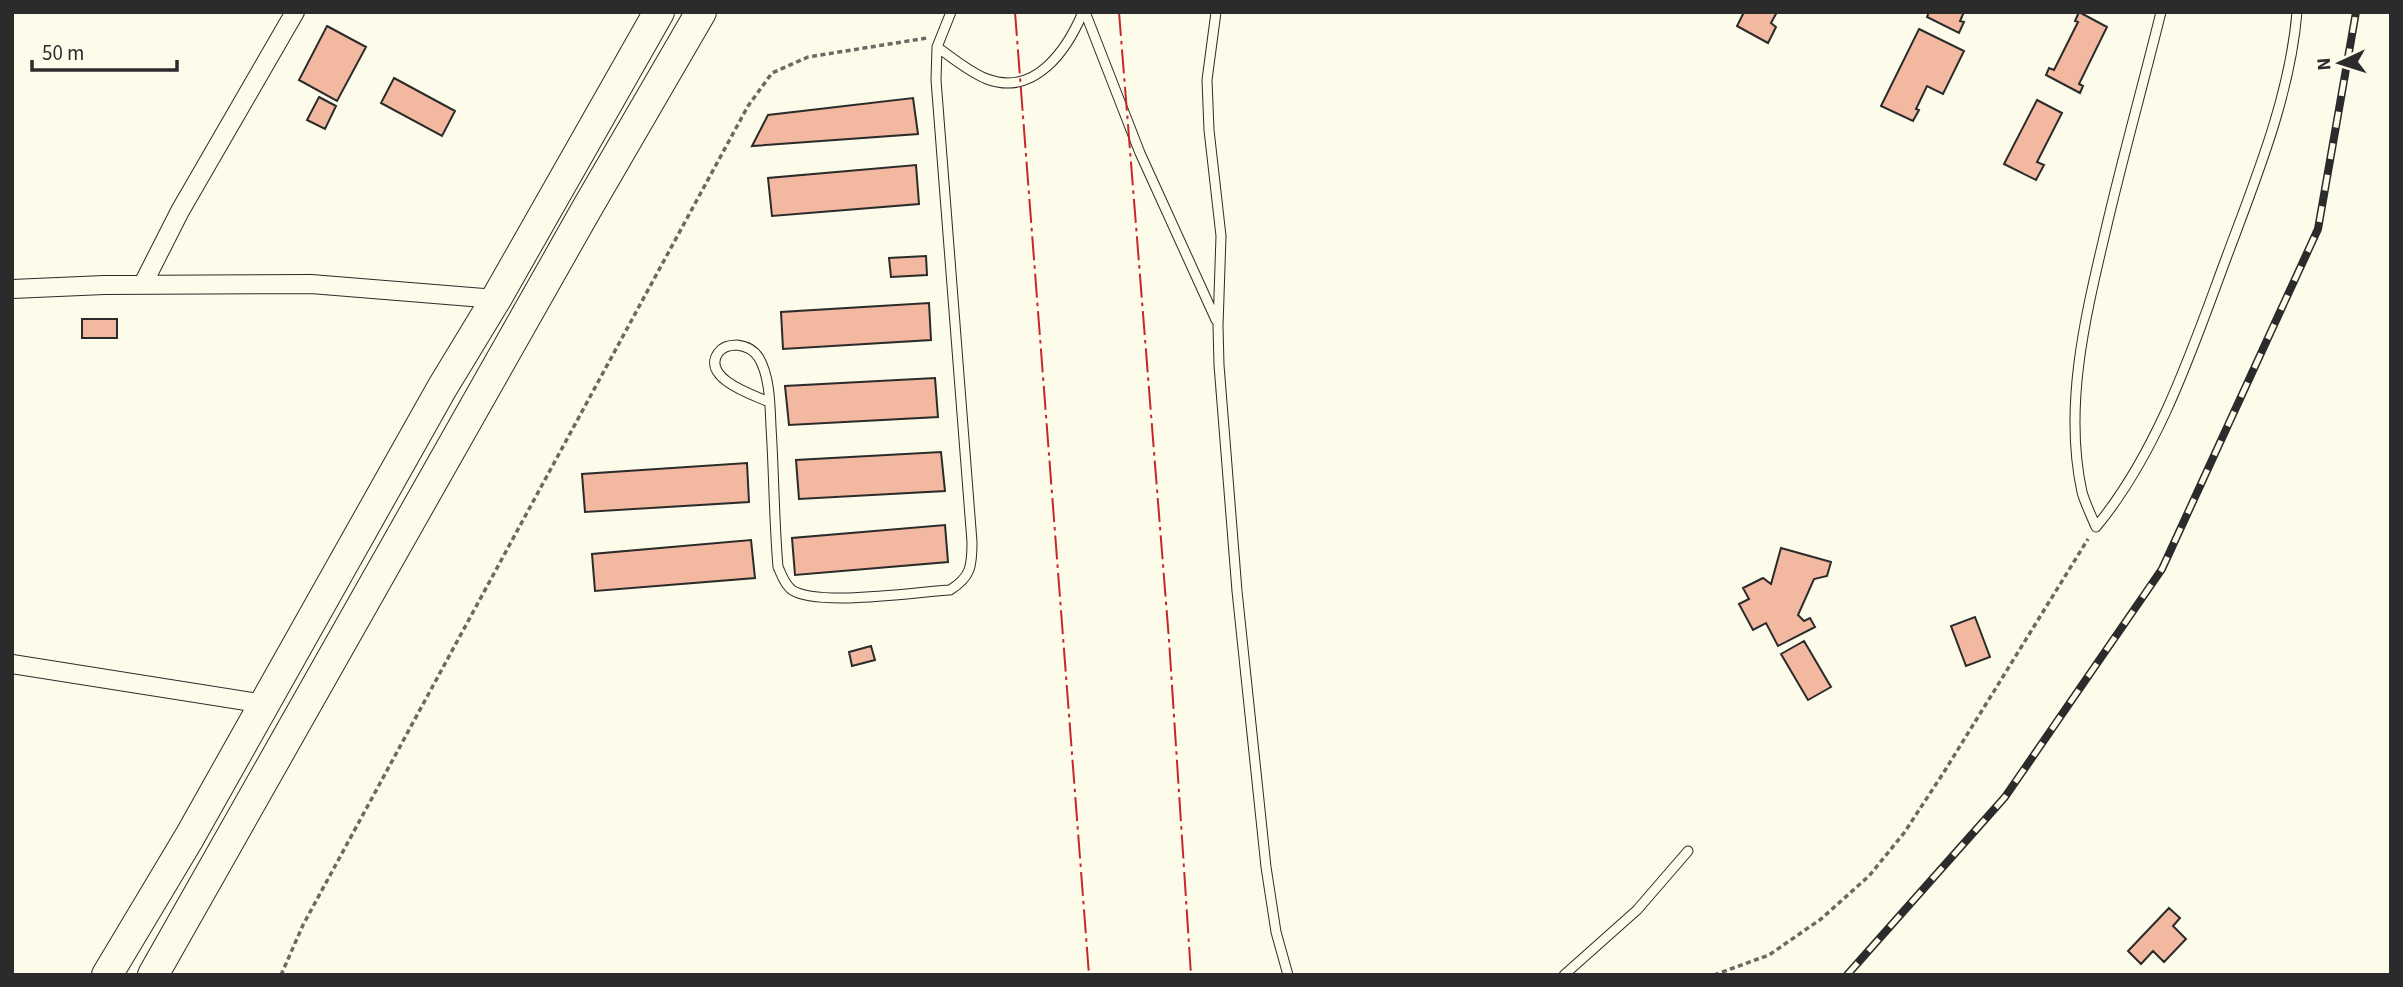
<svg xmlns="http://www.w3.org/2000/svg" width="2403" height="987" font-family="'Source Sans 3',sans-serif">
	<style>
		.building { fill: #f2b8a0; stroke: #2b2b2b; stroke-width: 2 }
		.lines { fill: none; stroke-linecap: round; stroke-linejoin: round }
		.service-casing { stroke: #2b2b2b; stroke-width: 11 }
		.minor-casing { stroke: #2b2b2b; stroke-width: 20 }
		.trunk-casing { stroke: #2b2b2b; stroke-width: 32 }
		.path { stroke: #6a6964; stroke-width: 3.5; stroke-dasharray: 5 3.5; stroke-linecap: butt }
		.service { stroke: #fdfbea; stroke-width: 9 }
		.minor { stroke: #fdfbea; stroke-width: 18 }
		.trunk { stroke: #fdfbea; stroke-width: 30 }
		.rail-casing { stroke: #2b2b2b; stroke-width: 8 }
		.rail { stroke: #fdfbea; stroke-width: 5; stroke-dasharray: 16; stroke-linecap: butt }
		.power { stroke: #c62828; stroke-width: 2; stroke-dasharray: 24 5 3.5 5; stroke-linecap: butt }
	</style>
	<rect width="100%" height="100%" fill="#fdfbea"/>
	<!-- building -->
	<path class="building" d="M1744,12H1777L1771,23L1776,27L1768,43L1737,26Z
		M1929,12H1964L1960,21L1964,22L1959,33L1927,17Z
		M2079,12L2107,27L2079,84L2083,86L2080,93L2046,75L2049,68L2054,70L2078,22L2075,21Z
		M327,26L366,47L337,101L299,80Z
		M1919,29L1964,51L1943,94L1927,86L1916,109L1919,110L1913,121L1881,106Z
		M394,78L455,111L442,136L381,103Z
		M319,97L336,106L325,129L307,120Z
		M913,98L918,134L752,146L768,115Z
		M2037,100L2062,113L2037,162L2044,165L2036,180L2004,164Z
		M916,165L919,204L772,216L768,178Z
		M926,256L927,275L891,277L889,258Z
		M929,303L931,340L783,349L781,312Z
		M82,319H117V338H82Z
		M935,378L938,417L789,425L785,386Z
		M941,452L945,491L799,499L796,460Z
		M747,463L749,502L585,512L582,474Z
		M945,525L948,562L795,575L792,538Z
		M751,540L755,578L595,591L592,554Z
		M1781,548L1831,562L1827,576L1814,579L1798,615L1804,621L1810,618L1815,627L1778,646L1766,623L1753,630L1739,604L1749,599L1743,588L1763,578L1771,584Z
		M1975,617L1990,657L1966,666L1951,626Z
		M1804,641L1831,687L1808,700L1781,654Z
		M871,646L875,660L852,666L849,652Z
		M2169,908L2180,918L2173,926L2186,939L2164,962L2153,951L2141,964L2128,951Z"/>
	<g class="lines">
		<!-- service casing -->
		<g class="service-casing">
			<path id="service" d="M1085,12L1140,153L1216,320
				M1216,12L1207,80L1209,130L1221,236L1218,326L1219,365L1237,591L1266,867L1276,932L1288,975
				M2161,12C2143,85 2123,156 2106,229C2086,314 2063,405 2082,492C2085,503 2091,515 2096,527C2159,451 2193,347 2227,256C2256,178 2290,96 2297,12
				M937,47C953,58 969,72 987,79C1035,97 1067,50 1083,12
				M769,402C753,395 701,378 718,353C722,347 729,345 737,345C746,346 754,350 759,358C770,377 770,405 771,427C774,473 774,520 778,567C782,575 784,584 792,590C818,607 916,592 950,590C971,577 972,566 972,542L936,80L937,47L951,12
				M1564,975L1637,910L1688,851"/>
		</g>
		<!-- minor casing -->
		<g class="minor-casing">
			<path id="minor" d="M143,284L180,211L295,12
				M12,289L104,285L311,284L496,299
				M12,664L265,704"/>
		</g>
		<!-- trunk casing -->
		<g class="trunk-casing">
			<path id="trunk" d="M107,975L189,838L442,388L496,299L659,12
				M153,975L586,210L701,12"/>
		</g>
		<!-- path -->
		<path class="path" d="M281,975L303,925L748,106L772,73L808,57L927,38
			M1714,975L1769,955L1821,919L1869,876L1904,833L1944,772L2088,539"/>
		<!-- service -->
		<use href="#service" class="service"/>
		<!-- minor -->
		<use href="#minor" class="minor"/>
		<!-- trunk -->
		<use href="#trunk" class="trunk"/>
		<!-- rail casing -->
		<g class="rail-casing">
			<path id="rail" d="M1847,975L2005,797L2162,569L2318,229L2356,12"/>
		</g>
		<!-- rail -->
		<use href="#rail" class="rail"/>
		<!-- power -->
		<path class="power" d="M1015,12L1089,975
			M1119,12L1169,640L1191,975"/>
	</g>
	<!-- border -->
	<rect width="2403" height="987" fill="none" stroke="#2b2b2b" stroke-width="28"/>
	<!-- north arrow -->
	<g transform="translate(2340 63) rotate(266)" stroke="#fdfbea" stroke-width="5" paint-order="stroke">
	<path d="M0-5L12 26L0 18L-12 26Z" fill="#2b2b2b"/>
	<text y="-10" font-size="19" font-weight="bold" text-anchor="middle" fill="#2b2b2b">N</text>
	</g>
	<!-- scale -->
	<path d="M32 60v10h145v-10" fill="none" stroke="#2b2b2b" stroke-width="3.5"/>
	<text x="42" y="60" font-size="21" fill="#2b2b2b" stroke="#fdfbea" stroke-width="5" paint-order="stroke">50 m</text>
</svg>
